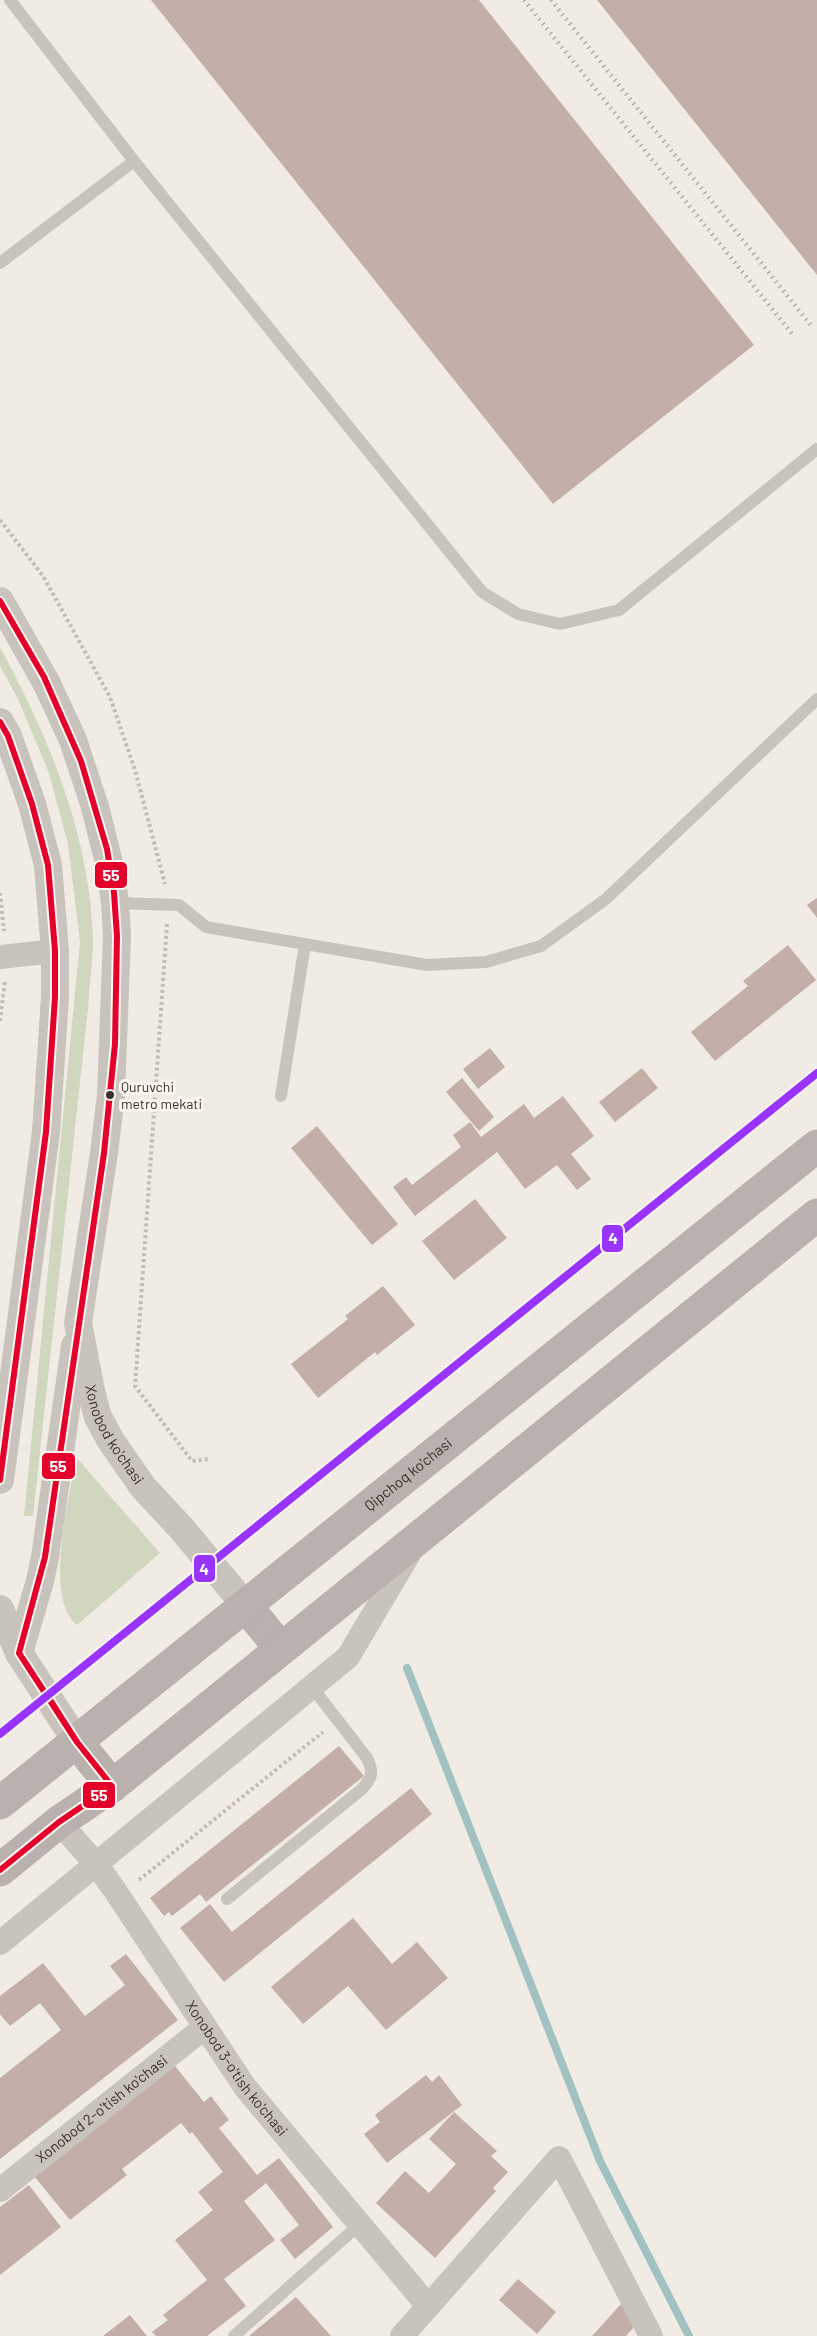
<svg xmlns="http://www.w3.org/2000/svg" width="817" height="2336" font-family="Barlow,sans-serif">
	<style>
		.green { fill: #d1d6bf }
		.lines { fill: none; stroke-linecap: round; stroke-linejoin: round }
		.stream { stroke: #a1c2c1; stroke-width: 8 }
		.building { fill: #c3afa7 }
		.path { stroke: #c2bbb6; stroke-width: 4; stroke-dasharray: 3 3; stroke-linecap: butt }
		.service { stroke: #c9c3be; stroke-width: 12 }
		.minor { stroke: #c9c3be; stroke-width: 24 }
		.tertiary { stroke: #c9c3be; stroke-width: 28 }
		.primary { stroke: #b8b1ad; stroke-width: 33 }
		.rail { stroke: #b1aca8; stroke-width: 4.5; stroke-dasharray: 1.5 4.5; stroke-linecap: butt }
		.bus-1-casing { stroke: #fbf5ee; stroke-width: 10 }
		.bus-1 { stroke: #e4002b; stroke-width: 6 }
		.metro-1-casing { stroke: #fbf5ee; stroke-width: 12 }
		.metro-1 { stroke: #93f; stroke-width: 8 }
		.bus-dot { fill: #3b302b; stroke: #fbf5ee; stroke-width: 2 }
		.labels { text-anchor: middle; stroke-width: 6; stroke-linejoin: round; paint-order: stroke }
		.bus-label { font-size: 14px; fill: #3b302b; stroke: #fbf5ee; text-anchor: start }
		.street-label { font-size: 15px; fill: #3b302b; stroke: #fbf5ee }
		.line-badge { stroke: #fbf5ee; stroke-width: 2 }
		.badge-label { font-size: 16px; text-anchor: middle; font-weight: bold; fill: #fff }
	</style>
	<rect width="100%" height="100%" fill="#f0ebe5"/>
	<!-- green -->
	<path class="green" d="M0,647C49,738 90,835 93,940C93,963 89,986 88,1009L33,1516H24L80,942L68,844L49,773L18,699L0,666Z
		M76,1457L160,1553L77,1625C43,1598 70,1496 76,1457Z"/>
	<g class="lines">
		<!-- stream -->
		<path class="stream" d="M407,1668L600,2161L689,2336"/>
	</g>
	<!-- building -->
	<path class="building" d="M151,0H479L754,345L553,504Z
		M597,0H817V275Z
		M817,898V918L807,905Z
		M788,945L816,980L715,1061L691,1032L748,986L743,981Z
		M490,1048L505,1067L478,1089L463,1069Z
		M642,1068L658,1088L615,1122L599,1102Z
		M462,1078L494,1117L479,1131L446,1092Z
		M563,1096L594,1136L571,1154L591,1179L577,1190L557,1165L525,1189L497,1152L415,1216L393,1187L406,1177L412,1185L461,1147L453,1135L470,1122L481,1137L524,1104L534,1118Z
		M317,1126L398,1224L372,1245L291,1148Z
		M475,1199L507,1238L454,1280L422,1241Z
		M383,1286L415,1325L377,1355L375,1352L318,1398L291,1364L348,1319L345,1316Z
		M339,1746L364,1776L206,1902L200,1894L172,1916L169,1912L164,1916L150,1898Z
		M411,1788L432,1814L224,1982L180,1928L210,1904L232,1932Z
		M353,1918L392,1964L417,1942L448,1978L386,2030L348,1986L303,2024L271,1987Z
		M126,1954L178,2020L0,2159V2078L61,2030L40,2003L10,2026L0,2014V1996L43,1963L85,2016L125,1985L110,1966Z
		M175,2066L204,2102L211,2096L229,2120L219,2128L257,2175L279,2158L333,2227L295,2259L280,2240L299,2225L266,2183L244,2201L275,2240L224,2279L246,2306L207,2336H156L152,2332L168,2320L163,2315L207,2280L175,2240L213,2210L198,2192L223,2172L192,2132L190,2134L181,2123L122,2169L127,2175L70,2220L34,2176Z
		M426,2075L432,2082L439,2075L462,2105L387,2163L364,2134L380,2122L375,2115Z
		M454,2112L497,2151L491,2156L508,2172L493,2188L496,2191L435,2258L376,2203L405,2171L429,2193L456,2164L429,2139Z
		M29,2185L61,2227L0,2275V2207Z
		M518,2279L556,2312L537,2334L499,2300Z
		M296,2297L331,2336H249Z
		M622,2303L641,2319L626,2336H592Z
		M130,2315L147,2336H103Z"/>
	<g class="lines">
		<!-- path -->
		<path class="path" d="M0,520L43,576L110,697L135,770L165,884
			M0,893L4,931
			M167,924L135,1386L192,1461L210,1459
			M0,1021L5,981
			M139,1880L323,1732"/>
		<!-- service -->
		<path class="service" d="M10,0L134,161L482,592L518,614L560,624L619,610L817,449
			M0,263L134,161
			M115,903L179,905L206,927L427,965L486,962L541,946L606,899L817,699
			M281,1096L305,944
			M227,1899L362,1789C372,1778 374,1772 367,1758L312,1687
			M234,2336L360,2224"/>
		<!-- minor -->
		<g class="minor">
			<path d="M0,957L55,951"/>
			<path id="s1" d="M59,1822L96,1864L114,1889L245,2087L428,2306"/>
			<path d="M0,1943L348,1657L409,1554"/>
			<path id="s2" d="M0,2190L205,2027"/>
			<path d="M402,2336L559,2158L651,2336"/>
		</g>
		<!-- tertiary -->
		<g class="tertiary">
			<path id="s3" d="M0,601L46,682L73,740L95,807L110,867L115,903L117,935L111,1095L104,1153L78,1323L91,1391L98,1417L111,1441L143,1487L182,1529L246,1606"/>
			<path d="M0,722L8,736L32,804L48,865L55,951V997L46,1132L0,1480"/>
			<path d="M0,1609L19,1653L77,1742"/>
			<path d="M19,1653L40,1581L45,1557L75,1346"/>
		</g>
		<!-- primary -->
		<g class="primary">
			<path d="M246,1606L281,1649"/>
			<path d="M77,1742L112,1786"/>
			<path id="s4" d="M0,1803L817,1146"/>
			<path d="M0,1870L59,1822L112,1786L817,1215"/>
		</g>
		<!-- rail -->
		<path class="rail" d="M524,0L793,335
			M551,0L813,328"/>
		<!-- bus-1 casing -->
		<g class="bus-1-casing">
			<path id="bus-1" d="M0,601L44,677L81,761L107,849L114,893L117,936L115,1044L104,1153L45,1557L19,1653L77,1742
				M0,722L8,736L32,804L48,865L55,951V997L46,1132L0,1480
				M0,1870L59,1822L112,1786L77,1742L49,1698"/>
		</g>
		<!-- bus-1 -->
		<use href="#bus-1" class="bus-1"/>
		<!-- metro-1 casing -->
		<g class="metro-1-casing">
			<path id="metro-1" d="M0,1734L817,1073"/>
		</g>
		<!-- metro-1 -->
		<use href="#metro-1" class="metro-1"/>
	</g>
	<!-- markers -->
	<circle class="bus-dot" cx="110" cy="1095" r="5"/>
	<g class="labels">
		<!-- bus labels -->
		<g class="bus-label">
			<text x="121" y="1092">Quruvchi<tspan x="121" dy="17">metro mekati</tspan></text>
		</g>
		<!-- street labels -->
		<g class="street-label">
			<text dy="5" stroke="none"><textPath href="#s3" startOffset="867">Xonobod ko'chasi</textPath></text>
			<text dy="5" stroke="none"><textPath href="#s4" startOffset="524">Qipchoq ko'chasi</textPath></text>
			<text dy="5" stroke="none"><textPath href="#s1" startOffset="304">Xonobod 3-o'tish ko'chasi</textPath></text>
			<text dy="5" stroke="none"><textPath href="#s2" startOffset="130">Xonobod 2-o'tish ko'chasi</textPath></text>
		</g>
	</g>
	<g class="line-badge">
		<rect x="94" y="861" width="34" height="28" rx="6" fill="#e4002b"/>
		<rect x="601" y="1224" width="23" height="29" rx="6" fill="#93f"/>
		<rect x="41" y="1452" width="35" height="28" rx="6" fill="#e4002b"/>
		<rect x="193" y="1554" width="23" height="29" rx="6" fill="#93f"/>
		<rect x="82" y="1781" width="34" height="28" rx="6" fill="#e4002b"/>
	</g>
	<g class="badge-label">
		<text x="111" y="881">55</text>
		<text x="613" y="1244">4</text>
		<text x="58" y="1472">55</text>
		<text x="204" y="1575">4</text>
		<text x="99" y="1801">55</text>
	</g>
</svg>
